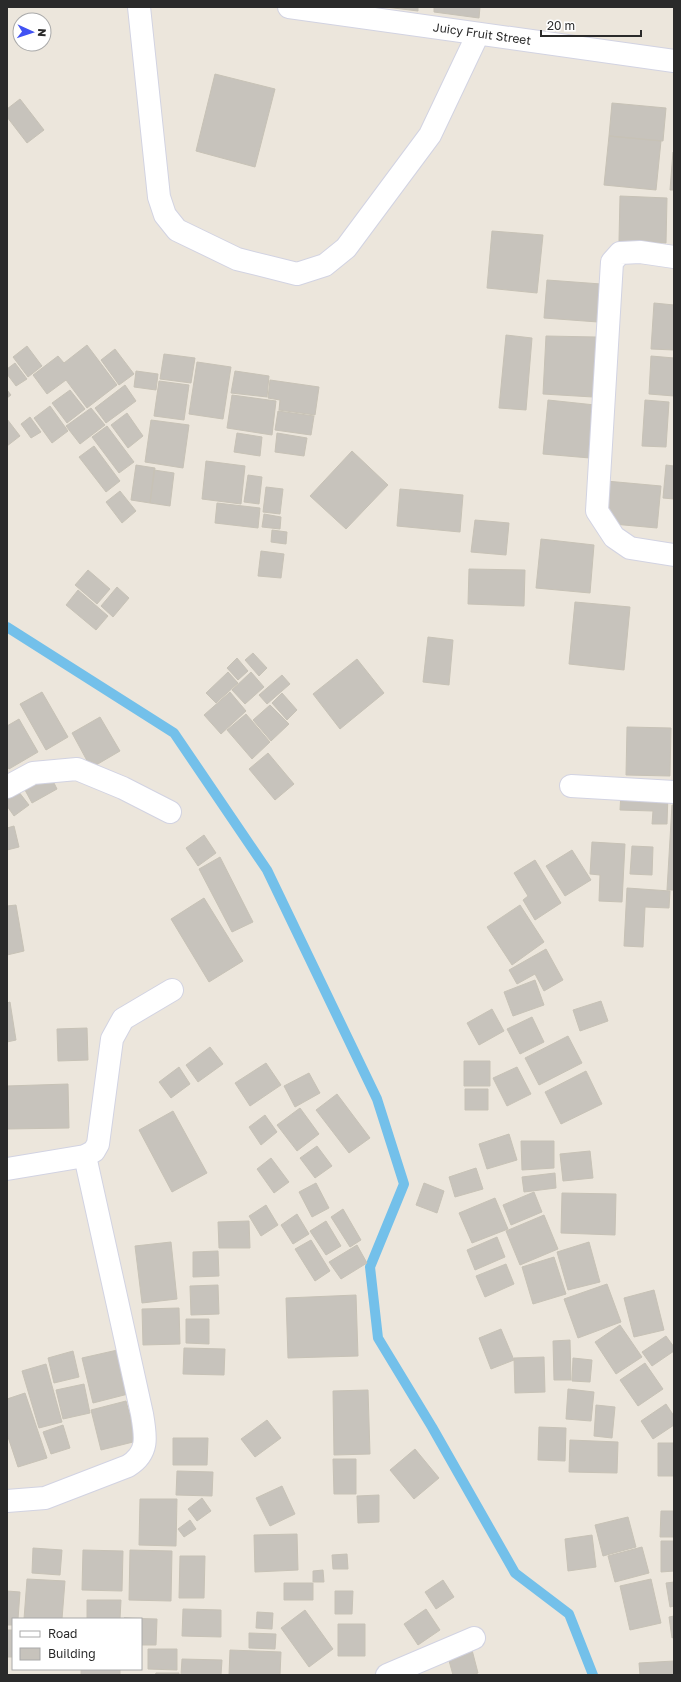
<svg xmlns="http://www.w3.org/2000/svg" width="681" height="1682" font-family="'Golos Text',sans-serif">
	<style>
		.lines { fill: none; stroke-linecap: round; stroke-linejoin: round }
		.stream { stroke: #73c0ea; stroke-width: 10 }
		.building { fill: #c7c3bc; stroke: #c7c2b6 }
		.minor-casing { stroke: #d2d3e2; stroke-width: 24 }
		.minor { stroke: #fff; stroke-width: 22 }
		.labels { text-anchor: middle; stroke-width: 4; stroke-linejoin: round; paint-order: stroke }
		.street-label { font-size: 12px; fill: #2a2a2a; stroke: #fff }
	</style>
	<rect width="100%" height="100%" fill="#ece6dc"/>
	<g class="lines">
		<!-- stream -->
		<path class="stream" d="M7,627L174,733L267,870L377,1099L404,1184L370,1267L378,1338L432,1427L515,1573L569,1614L593,1675"/>
	</g>
	<!-- building -->
	<path class="building" d="M386,7H418V11Z
		M434,7H480L479,18L434,12Z
		M215,74L275,89L255,167L196,151Z
		M20,99L44,130L27,143L7,117V109Z
		M612,103L666,108L663,141L609,136Z
		M609,136L661,141L656,190L604,185Z
		M673,152H674V190H670Z
		M620,196L667,198L666,243L619,241Z
		M492,231L543,235L537,293L487,288Z
		M547,280L601,284L598,322L544,318Z
		M654,303L674,305V350L651,349Z
		M506,335L532,338L526,410L499,408Z
		M546,336L596,337L593,397L543,394Z
		M87,345L117,385L87,408L66,380L47,394L33,375L58,356L64,363Z
		M27,346L42,366L28,377L13,357Z
		M115,349L134,374L119,385L101,360Z
		M164,354L195,358L191,383L160,379Z
		M651,356L674,358V396L649,394Z
		M197,362L231,367L223,419L189,414Z
		M15,363L27,379L16,386L7,374V369Z
		M136,371L158,374L156,390L134,387Z
		M235,371L269,376L267,397L231,393Z
		M270,380L319,387L315,415L279,410L280,400L268,398Z
		M159,381L189,385L184,420L154,416Z
		M125,385L136,401L106,423L95,408Z
		M7,390L11,395L7,398Z
		M70,390L85,409L67,423L52,403Z
		M232,395L276,401L272,435L227,428Z
		M548,400L595,405L590,458L543,454Z
		M645,400L669,402L666,447L642,446Z
		M50,406L68,431L52,443L34,418Z
		M91,408L105,425L80,444L66,426Z
		M278,411L314,416L311,435L275,430Z
		M127,413L143,436L128,448L111,425Z
		M30,417L41,432L31,438L21,424Z
		M7,419L20,436L7,446Z
		M151,420L189,425L183,468L145,462Z
		M107,426L134,462L119,473L92,437Z
		M237,433L262,437L260,456L234,452Z
		M277,433L307,438L304,456L275,452Z
		M94,446L120,481L106,492L79,457Z
		M352,451L388,485L346,529L310,496Z
		M206,461L245,466L241,504L202,499Z
		M136,465L155,468L150,503L131,500Z
		M666,465L674,466V499L663,498Z
		M154,470L174,473L170,506L150,503Z
		M248,475L262,477L259,504L244,502Z
		M606,481L661,486L657,528L602,523Z
		M266,487L283,489L280,514L263,512Z
		M400,489L463,495L460,532L397,526Z
		M120,491L136,511L122,523L106,502Z
		M217,503L260,508L258,528L215,523Z
		M264,514L281,517L280,529L262,527Z
		M475,520L509,523L506,555L471,552Z
		M272,530L287,532L286,544L271,542Z
		M541,539L594,545L590,593L536,588Z
		M261,551L284,554L281,578L258,576Z
		M469,569L525,570L524,606L468,604Z
		M88,570L110,589L97,604L75,585Z
		M117,587L129,598L113,617L101,606Z
		M78,590L108,616L96,630L66,605Z
		M575,602L630,607L624,670L569,664Z
		M428,637L453,640L449,685L423,682Z
		M253,653L267,668L259,676L245,660Z
		M237,658L248,671L238,680L227,668Z
		M357,659L384,693L340,729L313,694Z
		M228,672L238,683L216,703L206,693Z
		M251,672L264,687L245,704L232,690Z
		M282,675L290,684L267,704L259,695Z
		M42,692L68,737L46,750L20,704Z
		M230,692L246,711L221,734L204,715Z
		M282,693L297,710L287,720L272,703Z
		M270,705L289,724L271,741L253,720Z
		M246,714L270,742L252,759L227,730Z
		M100,717L120,751L91,768L72,733Z
		M19,719L38,752L9,769L7,766V726Z
		M627,727L671,728L670,776L626,775Z
		M268,753L294,784L275,800L249,769Z
		M50,775L57,789L32,803L25,790Z
		M15,787L29,805L14,816L7,806V794Z
		M621,792L668,794L667,824H652L653,811L620,810Z
		M672,805H674V890H667Z
		M14,826L19,847L7,850V828Z
		M204,835L216,853L198,866L186,848Z
		M592,842L625,844L622,902L599,901L600,875L590,874Z
		M632,846L653,847L652,875L630,874Z
		M572,850L591,880L565,896L546,866Z
		M220,857L253,922L232,932L199,869Z
		M535,860L561,903L535,920L523,900L528,896L514,873Z
		M627,888L670,891L669,908L645,907L643,947L624,946Z
		M204,898L243,961L209,982L171,919Z
		M16,905L24,951L7,955V906Z
		M520,905L544,942L512,965L487,927Z
		M546,949L563,980L544,991L535,974L517,984L509,970Z
		M535,980L544,1005L513,1016L504,992Z
		M601,1001L608,1021L580,1031L573,1010Z
		M10,1002L16,1040L7,1042V1003Z
		M492,1009L504,1031L479,1045L467,1023Z
		M532,1017L544,1042L520,1054L507,1029Z
		M87,1028L88,1060L58,1061L57,1029Z
		M568,1036L582,1063L539,1085L525,1058Z
		M210,1047L223,1064L198,1082L186,1065Z
		M464,1061H490V1086H464Z
		M266,1063L281,1085L250,1106L235,1083Z
		M179,1067L190,1084L171,1098L159,1082Z
		M517,1067L531,1094L507,1106L493,1078Z
		M586,1071L602,1104L561,1124L545,1092Z
		M309,1073L320,1093L295,1107L284,1086Z
		M68,1084L69,1128L7,1129V1086Z
		M465,1089H488V1110H465Z
		M337,1094L370,1138L349,1153L316,1110Z
		M300,1108L319,1134L297,1151L277,1125Z
		M173,1111L207,1173L172,1192L139,1130Z
		M265,1115L277,1132L261,1145L249,1127Z
		M509,1134L517,1160L487,1169L479,1144Z
		M521,1141H554V1168L522,1170Z
		M317,1146L332,1166L315,1178L300,1158Z
		M590,1151L593,1178L563,1181L560,1154Z
		M271,1158L289,1182L274,1193L257,1169Z
		M476,1168L483,1189L455,1197L449,1177Z
		M555,1173L556,1188L524,1192L522,1177Z
		M316,1183L329,1208L312,1217L299,1192Z
		M424,1183L444,1191L437,1213L416,1205Z
		M534,1192L542,1212L511,1225L503,1205Z
		M562,1193L616,1194L615,1235L561,1233Z
		M495,1198L508,1229L472,1243L459,1213Z
		M266,1205L278,1225L261,1236L249,1216Z
		M343,1209L361,1240L350,1247L331,1217Z
		M297,1214L309,1234L293,1244L281,1225Z
		M544,1215L558,1249L520,1265L506,1231Z
		M249,1221L250,1248H219L218,1222Z
		M326,1221L341,1246L326,1255L310,1231Z
		M497,1237L505,1257L475,1270L467,1250Z
		M311,1240L330,1271L315,1281L295,1249Z
		M171,1242L177,1299L142,1303L135,1246Z
		M589,1242L600,1282L568,1290L557,1252Z
		M357,1245L367,1263L341,1279L329,1262Z
		M218,1251L219,1276L193,1277V1252Z
		M554,1257L566,1294L533,1304L522,1267Z
		M506,1264L514,1284L485,1297L476,1276Z
		M607,1284L621,1322L578,1338L564,1299Z
		M218,1285L219,1314L191,1315L190,1286Z
		M654,1290L664,1330L634,1337L624,1298Z
		M356,1295L358,1356L288,1358L286,1298Z
		M179,1308L180,1344L143,1345L142,1309Z
		M186,1319H209V1344L186,1343Z
		M620,1325L642,1357L616,1374L595,1342Z
		M501,1329L514,1360L491,1369L479,1338Z
		M666,1336L674,1347V1351L652,1366L642,1352Z
		M570,1340L571,1380H554L553,1341Z
		M184,1348L225,1349L224,1375L183,1374Z
		M122,1349L132,1393L93,1403L82,1358Z
		M73,1351L79,1377L54,1383L48,1358Z
		M544,1357L545,1392L515,1393L514,1358Z
		M573,1358L592,1360L590,1382L572,1381Z
		M645,1363L663,1389L638,1406L620,1380Z
		M46,1364L62,1422L39,1428L22,1371Z
		M84,1384L90,1413L63,1419L56,1390Z
		M568,1389L594,1392L591,1421L566,1419Z
		M368,1390L370,1454L334,1455L333,1391Z
		M25,1393L47,1458L18,1467L7,1434V1399Z
		M126,1401L137,1441L101,1450L91,1410Z
		M666,1404L674,1416V1425L653,1439L641,1421Z
		M596,1405L615,1407L612,1438L594,1436Z
		M267,1420L281,1438L255,1457L241,1439Z
		M63,1425L70,1448L51,1454L43,1432Z
		M539,1427L566,1428L565,1461L538,1460Z
		M173,1438H208L207,1465H173Z
		M570,1440L618,1442L617,1473L569,1472Z
		M658,1443H674V1476H658Z
		M415,1449L439,1478L414,1499L390,1470Z
		M333,1459H356V1494H334Z
		M177,1471L213,1472L212,1496L176,1495Z
		M282,1486L295,1514L270,1526L256,1498Z
		M379,1495V1522L358,1523L357,1496Z
		M202,1498L211,1511L197,1521L188,1509Z
		M140,1499H177L176,1546L139,1545Z
		M661,1511H674V1537H660Z
		M628,1517L636,1547L603,1556L595,1525Z
		M190,1520L196,1529L184,1537L178,1529Z
		M297,1534L298,1570L255,1572L254,1535Z
		M592,1535L596,1567L568,1571L565,1539Z
		M661,1541H674V1571L661,1572Z
		M642,1547L649,1573L615,1582L608,1556Z
		M33,1548L62,1550L60,1575L32,1573Z
		M83,1550L123,1551L122,1591L82,1590Z
		M130,1550L172,1551L171,1601L129,1600Z
		M347,1554L348,1569H333L332,1555Z
		M180,1556H205L204,1598H179Z
		M323,1570L324,1582H313V1571Z
		M27,1579L65,1581L62,1619H24Z
		M651,1579L661,1623L630,1630L620,1586Z
		M443,1580L454,1597L436,1609L425,1592Z
		M674,1582V1606L670,1607L666,1583Z
		M284,1583H313V1600H284Z
		M7,1591L20,1592L18,1619H13V1625H7Z
		M335,1591H353L352,1614H335Z
		M87,1600H121L120,1619H87Z
		M183,1609L221,1610V1637L182,1636Z
		M426,1609L440,1630L418,1645L404,1624Z
		M305,1610L333,1649L309,1667L281,1628Z
		M257,1612L273,1613L272,1629L256,1628Z
		M674,1616V1637L672,1638L669,1617Z
		M124,1618L157,1619L156,1645H141V1619Z
		M338,1624H365V1656H338Z
		M7,1630H13V1657H7Z
		M249,1633L276,1634L275,1649L249,1648Z
		M148,1649H177V1670L148,1669Z
		M230,1650L281,1652L280,1675H229Z
		M472,1650L478,1673L471,1675H453L448,1657Z
		M182,1659L222,1660L221,1675H181Z
		M674,1661V1675H640L639,1663Z
		M81,1669H120V1675H81Z
		M156,1673H179V1675H155Z"/>
	<g class="lines">
		<!-- minor casing -->
		<g class="minor-casing">
			<g id="minor">
				<path d="M139,7L159,197L165,215L177,230L237,259L297,274L325,265L346,248L430,135L478,34"/>
				<path id="s1" d="M289,7L674,61"/>
				<path d="M674,257L640,252L620,253L612,262L597,511L614,537L630,548L674,555"/>
				<path d="M571,786L674,792"/>
				<path d="M7,787L33,773L77,769L123,788L170,812"/>
				<path d="M7,1169L85,1156L94,1151L98,1144L112,1039L123,1019L172,990"/>
				<path d="M7,1501L45,1498L128,1466C149,1453 146,1437 142,1414L85,1156"/>
				<path d="M387,1675L474,1638"/>
			</g>
		</g>
		<!-- minor -->
		<use href="#minor" class="minor"/>
	</g>
	<g class="labels">
		<!-- street labels -->
		<g class="street-label">
			<text dy="4" stroke="none"><textPath href="#s1" startOffset="195">Juicy Fruit Street</textPath></text>
		</g>
	</g>
	<!-- border -->
	<rect width="681" height="1682" fill="none" stroke="#2a2a2a" stroke-width="16"/>
	<!-- legend -->
	<rect x="12" y="1618" width="130" height="52" fill="#ffffff" stroke="#aaaaaa"/>
	<rect x="20" y="1631" width="20" height="6" fill="#ffffff" stroke="#aaaaaa"/>
	<text x="48" y="1638" font-size="12" fill="#2a2a2a">Road</text>
	<rect x="20" y="1648" width="20" height="12" fill="#c7c3bc" stroke="#aaaaaa"/>
	<text x="48" y="1658" font-size="12" fill="#2a2a2a">Building</text>
	<!-- north arrow -->
	<g transform="translate(32 32) rotate(93)"><circle r="19" fill="#ffffff" stroke="#aaaaaa"/>
	<path d="M0-3L7 15L0 10L-7 15Z" fill="#4152f3"/>
	<text y="-6" font-size="11" font-weight="bold" text-anchor="middle" fill="#2a2a2a">N</text>
	</g>
	<!-- scale -->
	<path d="M541 30v6h100v-6" fill="none" stroke="#2a2a2a" stroke-width="2"/>
	<text x="547" y="30" font-size="12" fill="#2a2a2a" stroke="#ffffff" stroke-width="3" paint-order="stroke">20 m</text>
</svg>
